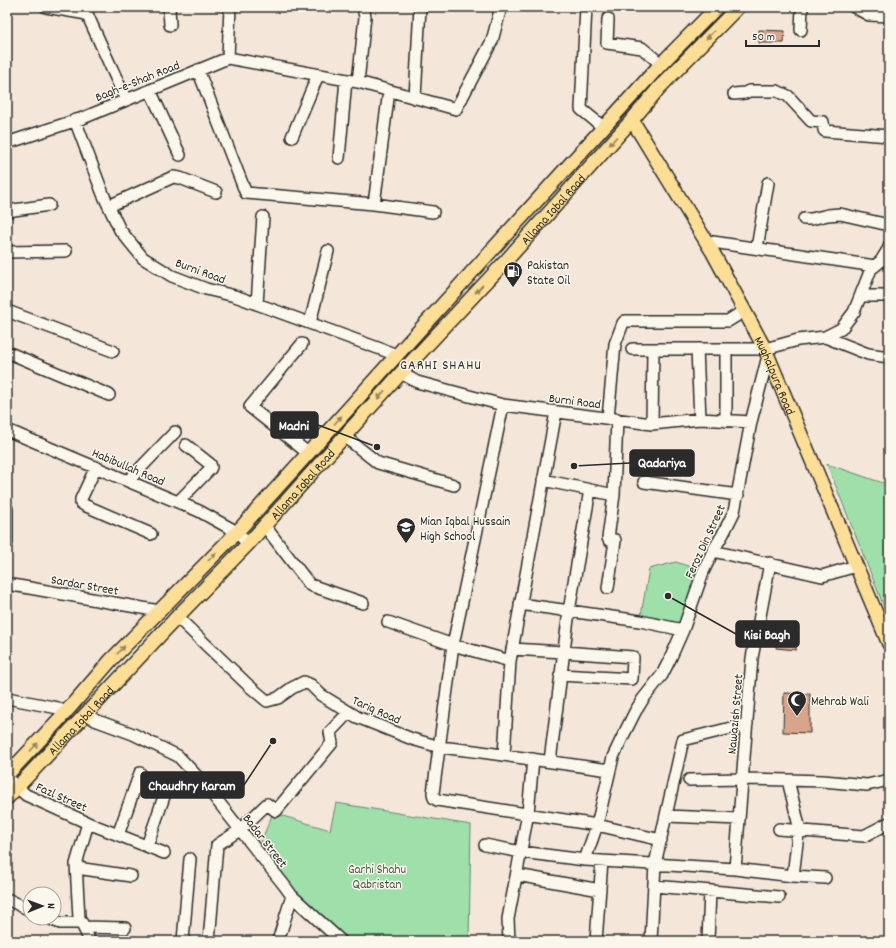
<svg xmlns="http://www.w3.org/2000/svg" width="896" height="948" font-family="Dekko,sans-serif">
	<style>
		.green { fill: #9fe0aa; stroke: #65866a }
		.building { fill: #d8a58c; stroke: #2b2b2b }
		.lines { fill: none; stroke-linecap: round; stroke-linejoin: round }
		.minor-casing { stroke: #2b2b2b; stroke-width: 14 }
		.major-casing { stroke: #2b2b2b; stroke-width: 16 }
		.minor { stroke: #fbf7ec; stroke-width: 11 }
		.major { stroke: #fcde96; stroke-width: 13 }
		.oneway { fill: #948460 }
		.labels { text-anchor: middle; stroke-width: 3; stroke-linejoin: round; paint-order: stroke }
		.street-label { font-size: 13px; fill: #2b2b2b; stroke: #fbf7ec }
		.poi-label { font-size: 13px; fill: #2b2b2b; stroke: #fbf7ec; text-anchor: start }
		.park-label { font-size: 13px; fill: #48584b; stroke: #fbf7ec }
		.neighbourhood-label { font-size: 14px; letter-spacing: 1px; fill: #2b2b2b; stroke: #fbf7ec }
		.leader { fill: none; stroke: #2b2b2b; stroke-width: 1.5 }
		.callout-dot { fill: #2b2b2b; stroke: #fbf7ec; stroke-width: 1.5 }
		.callout { fill: #2b2b2b; stroke: #2b2b2b; stroke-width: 1.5 }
		.callout-label { font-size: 14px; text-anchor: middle; font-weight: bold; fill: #fff }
	</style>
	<rect width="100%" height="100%" fill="#f4e7d9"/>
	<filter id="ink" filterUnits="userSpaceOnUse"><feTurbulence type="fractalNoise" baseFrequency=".025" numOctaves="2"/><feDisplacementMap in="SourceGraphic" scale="8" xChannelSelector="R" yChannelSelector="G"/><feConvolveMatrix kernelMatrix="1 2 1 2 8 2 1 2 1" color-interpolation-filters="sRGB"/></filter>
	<g filter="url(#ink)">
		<!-- green -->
		<path class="green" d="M827,464L889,485V619Z
			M676,562L700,570L683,630L640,621L649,569Z
			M336,803L471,825L469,941H341L257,851L273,813L330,830Z"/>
		<!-- building -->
		<path class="building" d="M759,30L785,31L784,43H759Z
			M778,627L798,629L796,650L776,648Z
			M784,693L810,694V733L783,732Z"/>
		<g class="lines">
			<!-- minor casing -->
			<g class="minor-casing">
				<path id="minor" d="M46,7L87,14
					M87,7V14L126,100
					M169,7L170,25
					M586,7L581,109L603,127
					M854,7L869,15L889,16
					M608,19L607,43L642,48L661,64
					M801,30L802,7
					M228,58L358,82L456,109L492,41L501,7
					M198,70L245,191L246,193L374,204L433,212
					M358,82L365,17L363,7
					M150,90L180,155
					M734,94L745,93L749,91H777L788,96L811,121L823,122L824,130L825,131L889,136
					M415,98L420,7
					M75,120L103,194L120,230L143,258L172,276L206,289L235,296L397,355
					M292,137L318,75
					M7,143L83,118L228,58L230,7
					M339,158L346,80
					M374,204L389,91
					M109,206L173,177L180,178L216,192
					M7,211L49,205
					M804,219H811L828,215L840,214L889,225
					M706,241L875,266
					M757,248L768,183
					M7,252L66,251
					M861,296H889
					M257,304L263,217
					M7,311L113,351
					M310,323L328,251
					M825,337L868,354L889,357
					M302,344L250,407L308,453
					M632,349H765L798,340L825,337L841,329L854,312L871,269L881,261L889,248V246
					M697,349L700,419
					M726,349V421
					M7,352L109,395
					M401,373L417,382L503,405L652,424L700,419L751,422
					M503,405L453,645L433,793L434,798L437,800L597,825L661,840
					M608,418L615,344L623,323L625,321H728L744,311
					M652,424L653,349
					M7,430L199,511L237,532L248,544
					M344,436L378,463L454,485
					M96,467L81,499V503L84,505L151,534
					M543,480L614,495
					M128,481L175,432
					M644,482L738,495
					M178,502L210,469L211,467L210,464L186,445
					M7,509V543
					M264,525L310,585L363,603
					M713,551L822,576L856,566
					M7,584L159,611
					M608,588L615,541V540H609L608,538L614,495L617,419
					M520,604L640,621L683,630
					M177,617L248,685L267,701L278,698L292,688L304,682L311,685L321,695L357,717L412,739L440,747L474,751L609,770
					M388,622L453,645L510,661
					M512,649L563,652L633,657L632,679L560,675
					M7,698L58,708L65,713
					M86,713L95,720L133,734L178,756L205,785L257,851L284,885L292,896L341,941
					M504,755L510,661L556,412
					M550,761L569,611L590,490
					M7,778L26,795L88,823L164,853
					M689,780L743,779L788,780L823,781L867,785L889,780
					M788,780L799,826L793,876L825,878
					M666,816L739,819
					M88,823L76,864L79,918L90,941
					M779,829L864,836L889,823
					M118,835L140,773
					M485,845L521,852L585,860L735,869L793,876
					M147,846L169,782
					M585,860L597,825L613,757L622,738L635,712L643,699L662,675L671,657L683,630L703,572L713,551L723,534L734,512L751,422L768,356
					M77,868L131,876
					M735,869L752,658L770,563
					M517,875L600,890
					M654,886L779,897
					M7,899L30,910
					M48,918L60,923H82
					M84,927L125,928
					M183,941L190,859
					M209,941L217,845L240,830L267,804L276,811L332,743L330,732L349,712
					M278,941L292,896
					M509,941L508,919L528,813L533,759
					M596,941L602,861
					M651,941L655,864L683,740L747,724
					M708,941L710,891"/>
			</g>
			<!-- major casing -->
			<g class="major-casing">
				<g id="major">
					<path id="s1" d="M632,120L712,251L765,349L889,644"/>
					<path d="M7,775L65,713L111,660L237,532L481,262L661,64L717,7"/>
					<path id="s2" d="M7,798L177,617L248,544L401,373L504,263L632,120L659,88L738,7"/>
				</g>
			</g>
			<!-- minor -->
			<use href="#minor" class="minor"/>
			<!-- major -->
			<use href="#major" class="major"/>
		</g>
		<!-- one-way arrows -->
		<defs><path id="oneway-solid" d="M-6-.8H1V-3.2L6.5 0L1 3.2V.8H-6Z"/></defs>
		<g class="oneway">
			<use href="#oneway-solid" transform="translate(710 35) rotate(134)"/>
			<use href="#oneway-solid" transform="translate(613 141) rotate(132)"/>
			<use href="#oneway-solid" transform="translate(479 289) rotate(133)"/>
			<use href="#oneway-solid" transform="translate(381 395) rotate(132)"/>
			<use href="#oneway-solid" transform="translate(338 420) rotate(-48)"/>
			<use href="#oneway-solid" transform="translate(212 557) rotate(-45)"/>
			<use href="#oneway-solid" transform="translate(121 650) rotate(-46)"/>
			<use href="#oneway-solid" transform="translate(34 747) rotate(-47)"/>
		</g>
	</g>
	<!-- icons -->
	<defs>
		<g id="fuel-pin" transform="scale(1)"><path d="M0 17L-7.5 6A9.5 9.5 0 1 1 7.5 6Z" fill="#2b2b2b" stroke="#fbf7ec"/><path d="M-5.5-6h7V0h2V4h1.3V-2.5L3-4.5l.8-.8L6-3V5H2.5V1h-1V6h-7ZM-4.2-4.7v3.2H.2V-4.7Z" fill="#fff"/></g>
		<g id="school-pin" transform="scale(1)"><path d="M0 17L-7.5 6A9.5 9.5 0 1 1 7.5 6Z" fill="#2b2b2b" stroke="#fbf7ec"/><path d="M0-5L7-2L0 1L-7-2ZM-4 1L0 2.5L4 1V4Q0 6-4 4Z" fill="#fff"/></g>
		<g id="mosque-pin" transform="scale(1)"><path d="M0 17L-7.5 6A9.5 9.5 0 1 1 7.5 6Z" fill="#2b2b2b" stroke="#fbf7ec"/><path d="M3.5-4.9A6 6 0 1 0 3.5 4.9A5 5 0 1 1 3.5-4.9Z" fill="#fff"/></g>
	</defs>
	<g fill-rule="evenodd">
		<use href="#fuel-pin" x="513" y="271"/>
		<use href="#school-pin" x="406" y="527"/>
		<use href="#mosque-pin" x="797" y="700"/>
	</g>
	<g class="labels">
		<!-- street labels -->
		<g class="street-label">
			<text transform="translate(137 80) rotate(-22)" y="5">Bagh-e-Shah Road</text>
			<text dy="5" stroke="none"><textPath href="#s2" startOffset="803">Allama Iqbal Road</textPath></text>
			<text transform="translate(201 270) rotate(20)" y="5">Burni Road</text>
			<text dy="5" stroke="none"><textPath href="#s1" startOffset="293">Mughalpura Road</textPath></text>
			<text transform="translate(575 400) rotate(7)" y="5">Burni Road</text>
			<text transform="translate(129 466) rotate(23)" y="5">Habibullah Road</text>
			<text dy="5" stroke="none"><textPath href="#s2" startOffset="431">Allama Iqbal Road</textPath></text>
			<text transform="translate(704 541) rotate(-65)" y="5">Feroz Din Street</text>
			<text transform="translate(85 584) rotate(10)" y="5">Sardar Street</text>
			<text transform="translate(377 709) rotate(24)" y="5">Tariq Road</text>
			<text transform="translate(734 714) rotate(-85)" y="5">Nawazish Street</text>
			<text dy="5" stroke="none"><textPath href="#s2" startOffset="107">Allama Iqbal Road</textPath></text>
			<text transform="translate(62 796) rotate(24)" y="5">Fazl Street</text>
			<text transform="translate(266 840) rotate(52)" y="5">Badar Street</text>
		</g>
		<!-- poi labels -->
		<g class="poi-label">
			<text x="527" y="269">Pakistan<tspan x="527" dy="15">State Oil</tspan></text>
			<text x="420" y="525">Mian Iqbal Hussain<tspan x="420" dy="15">High School</tspan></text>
			<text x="811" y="705">Mehrab Wali</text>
		</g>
		<!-- park labels -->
		<g class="park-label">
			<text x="377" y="873">Garhi Shahu<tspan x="377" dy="15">Qabristan</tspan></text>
		</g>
		<!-- neighbourhood labels -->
		<g class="neighbourhood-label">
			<text x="441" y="369">GARHI SHAHU</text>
		</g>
	</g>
	<!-- callouts -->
	<path class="leader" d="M377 447L318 425M574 466L630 463M668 596L736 634M273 741L244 785"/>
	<g class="callout-dot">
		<circle cx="377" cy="447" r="4"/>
		<circle cx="574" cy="466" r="4"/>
		<circle cx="668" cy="596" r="4"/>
		<circle cx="273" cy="741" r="4"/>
	</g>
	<g class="callout">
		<rect x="271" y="412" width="47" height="26" rx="4"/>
		<rect x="630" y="450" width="64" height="26" rx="4"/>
		<rect x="736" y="621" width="63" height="26" rx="4"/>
		<rect x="141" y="772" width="103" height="26" rx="4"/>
	</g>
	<g class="callout-label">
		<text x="294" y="430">Madni</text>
		<text x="662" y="467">Qadariya</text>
		<text x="767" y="639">Kisi Bagh</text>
		<text x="192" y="790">Chaudhry Karam</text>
	</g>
	<!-- margin -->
	<rect width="896" height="948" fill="none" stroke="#fbf7ec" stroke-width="24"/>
	<rect x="12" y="12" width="872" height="924" fill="none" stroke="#2b2b2b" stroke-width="1.5" filter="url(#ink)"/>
	<!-- north arrow -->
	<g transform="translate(42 906) rotate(89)"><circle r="19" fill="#fbf7ec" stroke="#a8a59f"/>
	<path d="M0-3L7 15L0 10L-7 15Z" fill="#2b2b2b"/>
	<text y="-6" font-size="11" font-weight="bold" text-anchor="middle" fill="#2b2b2b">N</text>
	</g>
	<!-- scale -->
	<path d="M746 40v6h73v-6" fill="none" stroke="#2b2b2b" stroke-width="2"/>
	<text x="752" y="40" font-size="12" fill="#2b2b2b" stroke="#fbf7ec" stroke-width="3" paint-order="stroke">50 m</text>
</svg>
